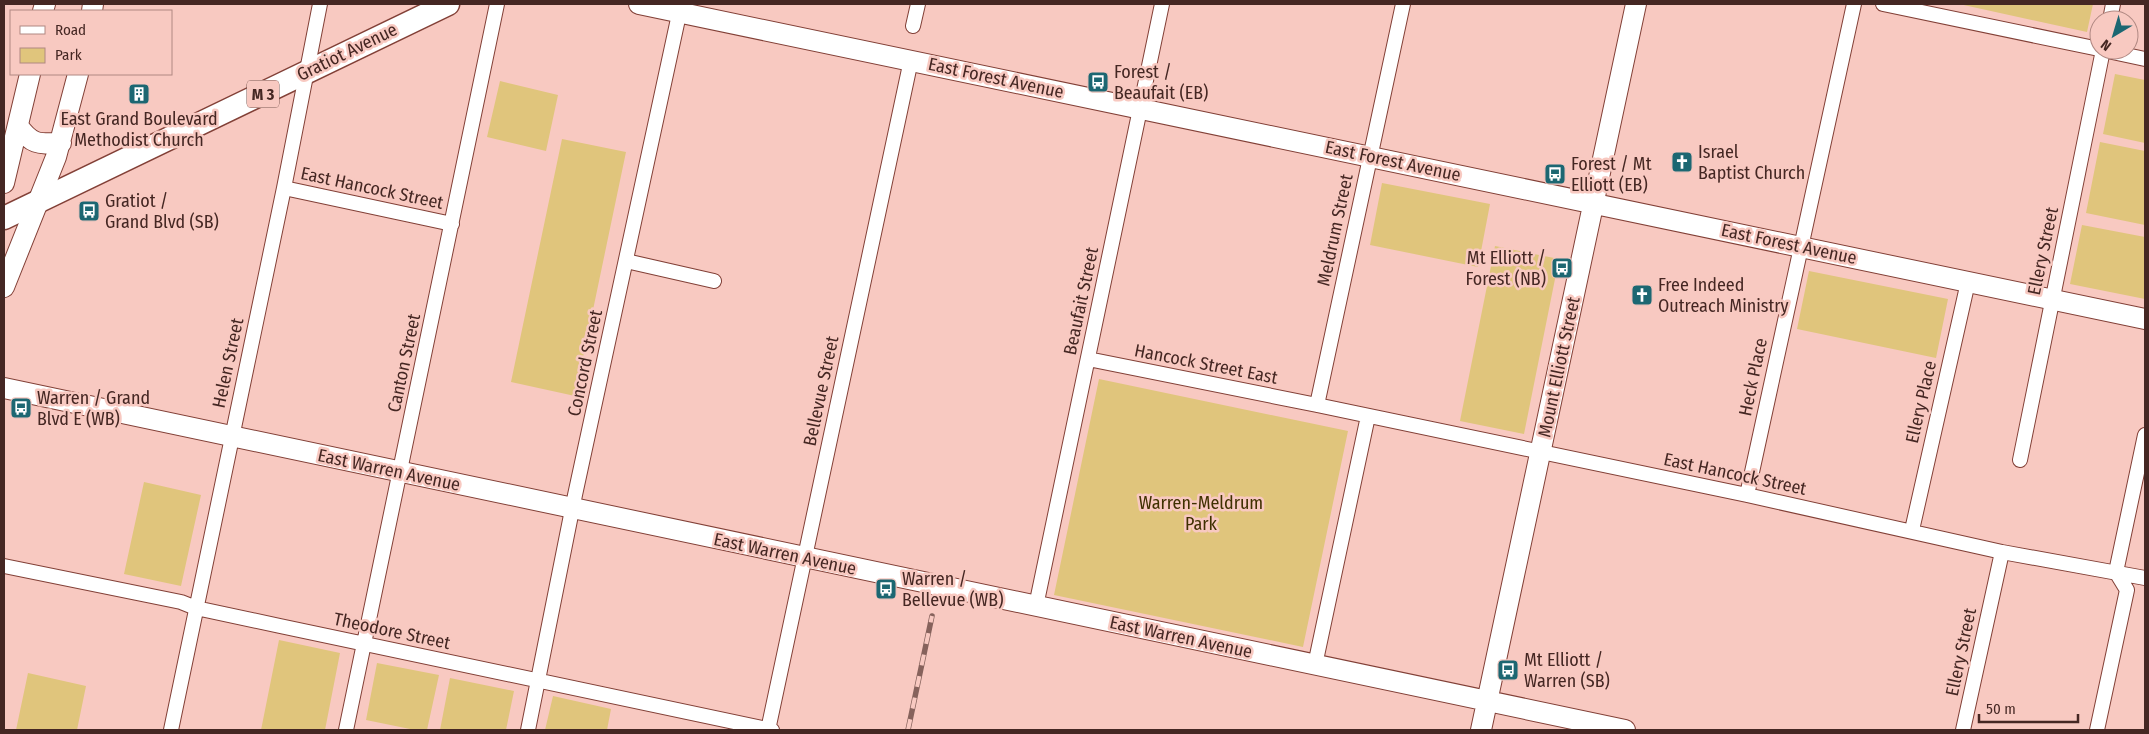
<svg xmlns="http://www.w3.org/2000/svg" width="2149" height="734" font-family="'Fira Sans Condensed',sans-serif">
	<style>
		.green { fill: #e0c57c }
		.lines { fill: none; stroke-linecap: round; stroke-linejoin: round }
		.minor-casing { stroke: #824037; stroke-width: 16 }
		.secondary-casing { stroke: #824037; stroke-width: 22 }
		.primary-casing { stroke: #824037; stroke-width: 25 }
		.minor { stroke: #fff; stroke-width: 14 }
		.secondary { stroke: #fff; stroke-width: 20 }
		.primary { stroke: #fff; stroke-width: 22 }
		.rail-casing { stroke: #86625c; stroke-width: 5.5 }
		.rail { stroke: #f8c9c1; stroke-width: 4; stroke-dasharray: 11; stroke-linecap: butt }
		.labels { text-anchor: middle; stroke-width: 5; stroke-linejoin: round; paint-order: stroke }
		.shield { fill: #f8c9c1; stroke: #7b5852; stroke-width: 1 }
		.shield-label { font-size: 16px; font-weight: bold; fill: #452723 }
		.street-label { font-size: 18px; fill: #452723; stroke: #f8c9c1 }
		.poi-label { font-size: 18px; fill: #452723; stroke: #f8c9c1; text-anchor: start }
		.park-label { font-size: 18px; fill: #3f3000; stroke: #f8c9c1 }
	</style>
	<rect width="100%" height="100%" fill="#f8c9c1"/>
	<!-- green -->
	<path class="green" d="M1959,4H2093L2087,32Z
		M2115,74L2145,80V143L2103,134Z
		M500,81L558,95L546,151L487,137Z
		M562,139L626,152L575,396L511,382Z
		M2100,142L2145,151V225L2086,213Z
		M1382,183L1490,204L1478,267L1370,245Z
		M2082,225L2145,237V299L2070,284Z
		M1495,246L1559,259L1524,434L1460,421Z
		M1809,271L1948,299L1936,358L1797,329Z
		M1099,379L1348,431L1303,647L1054,595Z
		M144,482L201,495L181,586L124,574Z
		M279,640L340,653L325,730H261Z
		M377,663L439,675L427,730H415L366,720Z
		M28,673L86,686L77,730H16Z
		M450,678L514,691L506,730H440Z
		M553,696L611,709L607,730H545Z"/>
	<g class="lines">
		<!-- minor casing -->
		<g class="minor-casing">
			<path id="minor" d="M1883,4L2099,49
				M2110,20L2113,4
				M913,26L918,4
				M2103,50L2145,59
				M284,188L452,224
				M626,261L714,281
				M1088,359L1317,405L1747,495L2002,552L2145,578
				M1317,405L1403,4
				M2020,460L2103,50
				M1747,495L1854,4
				M1912,530L1968,282
				M4,566L181,602L196,608L280,626L772,730
				M1036,606L1162,4
				M1315,665L1368,416
				M171,730L284,188L320,4
				M346,730L497,4
				M528,730L575,495L681,5
				M768,730L911,60
				M1963,730L2002,552
				M2097,730L2127,590L2116,572L2145,435"/>
		</g>
		<!-- secondary casing -->
		<g class="secondary-casing">
			<path id="secondary" d="M639,4L2145,319
				M43,11L45,4
				M92,11L93,4
				M18,126C32,145 38,144 61,143
				M4,183L30,74
				M4,287L56,157L78,74
				M4,388L1625,730
				M1481,730L1636,4"/>
		</g>
		<!-- primary casing -->
		<g class="primary-casing">
			<path id="primary" d="M4,218L448,4"/>
		</g>
		<!-- minor -->
		<use href="#minor" class="minor"/>
		<!-- secondary -->
		<use href="#secondary" class="secondary"/>
		<!-- primary -->
		<use href="#primary" class="primary"/>
		<!-- rail casing -->
		<g class="rail-casing">
			<path id="rail" d="M908,730L932,616"/>
		</g>
		<!-- rail -->
		<use href="#rail" class="rail"/>
	</g>
	<!-- icons -->
	<defs>
		<g id="bus-square" transform="scale(1.125)"><rect x="-9" y="-9" width="18" height="18" rx="4" fill="#1c6772" stroke="#f8c9c1"/><path d="M-5-6H5V4H4V6H2V4H-2V6H-4V4H-5ZM-3.5-4V0h7V-4ZM-3.5 1.2v1.5H-2V1.2ZM2 1.2v1.5H3.5V1.2Z" fill="#fff"/></g>
		<g id="building-square" transform="scale(1.125)"><rect x="-9" y="-9" width="18" height="18" rx="4" fill="#1c6772" stroke="#f8c9c1"/><path d="M-4-6H4V6H1V3H-1V6H-4ZM-2.5-4.3h1.7v1.8h-1.7ZM.8-4.3h1.7v1.8H.8ZM-2.5-1h1.7V.8h-1.7ZM.8-1h1.7V.8H.8Z" fill="#fff"/></g>
		<g id="church-square" transform="scale(1.125)"><rect x="-9" y="-9" width="18" height="18" rx="4" fill="#1c6772" stroke="#f8c9c1"/><path d="M-1.2-6h2.4v3.5h3.3v2.4h-3.3V6h-2.4V-.1h-3.3v-2.4h3.3Z" fill="#fff"/></g>
	</defs>
	<g fill-rule="evenodd">
		<use href="#bus-square" x="1098" y="82"/>
		<use href="#building-square" x="139" y="94"/>
		<use href="#church-square" x="1682" y="162"/>
		<use href="#bus-square" x="1555" y="174"/>
		<use href="#bus-square" x="89" y="211"/>
		<use href="#bus-square" x="1562" y="268"/>
		<use href="#church-square" x="1642" y="295"/>
		<use href="#bus-square" x="21" y="408"/>
		<use href="#bus-square" x="886" y="589"/>
		<use href="#bus-square" x="1508" y="670"/>
	</g>
	<g class="labels">
		<!-- shield labels -->
		<rect class="shield" x="247" y="80.5" width="32" height="27" rx="4"/>
		<g class="shield-label">
			<text x="263" y="100">M 3</text>
		</g>
		<!-- street labels -->
		<g class="street-label">
			<text transform="translate(347 52) rotate(-26)" y="6">Gratiot Avenue</text>
			<text transform="translate(996 78) rotate(12)" y="6">East Forest Avenue</text>
			<text transform="translate(1393 161) rotate(12)" y="6">East Forest Avenue</text>
			<text transform="translate(372 188) rotate(12)" y="6">East Hancock Street</text>
			<text transform="translate(1335 230) rotate(-78)" y="6">Meldrum Street</text>
			<text transform="translate(1789 244) rotate(12)" y="6">East Forest Avenue</text>
			<text transform="translate(2043 251) rotate(-78)" y="6">Ellery Street</text>
			<text transform="translate(1081 301) rotate(-78)" y="6">Beaufait Street</text>
			<text transform="translate(228 363) rotate(-78)" y="6">Helen Street</text>
			<text transform="translate(404 363) rotate(-78)" y="6">Canton Street</text>
			<text transform="translate(585 363) rotate(-78)" y="6">Concord Street</text>
			<text transform="translate(1206 364) rotate(11)" y="6">Hancock Street East</text>
			<text transform="translate(1559 367) rotate(-78)" y="6">Mount Elliott Street</text>
			<text transform="translate(1753 377) rotate(-78)" y="6">Heck Place</text>
			<text transform="translate(821 391) rotate(-78)" y="6">Bellevue Street</text>
			<text transform="translate(1921 402) rotate(-77)" y="6">Ellery Place</text>
			<text transform="translate(389 470) rotate(12)" y="6">East Warren Avenue</text>
			<text transform="translate(1735 474) rotate(12)" y="6">East Hancock Street</text>
			<text transform="translate(785 554) rotate(12)" y="6">East Warren Avenue</text>
			<text transform="translate(392 631) rotate(12)" y="6">Theodore Street</text>
			<text transform="translate(1181 637) rotate(12)" y="6">East Warren Avenue</text>
			<text transform="translate(1961 652) rotate(-78)" y="6">Ellery Street</text>
		</g>
		<!-- poi labels -->
		<g class="poi-label">
			<text x="1114" y="78">Forest /<tspan x="1114" dy="21">Beaufait (EB)</tspan></text>
			<text x="139" y="125" text-anchor="middle">East Grand Boulevard<tspan x="139" dy="21">Methodist Church</tspan></text>
			<text x="1698" y="158">Israel<tspan x="1698" dy="21">Baptist Church</tspan></text>
			<text x="1571" y="170">Forest / Mt<tspan x="1571" dy="21">Elliott (EB)</tspan></text>
			<text x="105" y="207">Gratiot /<tspan x="105" dy="21">Grand Blvd (SB)</tspan></text>
			<text x="1546" y="264" text-anchor="end">Mt Elliott /<tspan x="1546" dy="21">Forest (NB)</tspan></text>
			<text x="1658" y="291">Free Indeed<tspan x="1658" dy="21">Outreach Ministry</tspan></text>
			<text x="37" y="404">Warren / Grand<tspan x="37" dy="21">Blvd E (WB)</tspan></text>
			<text x="902" y="585">Warren /<tspan x="902" dy="21">Bellevue (WB)</tspan></text>
			<text x="1524" y="666">Mt Elliott /<tspan x="1524" dy="21">Warren (SB)</tspan></text>
		</g>
		<!-- park labels -->
		<g class="park-label">
			<text x="1201" y="509">Warren-Meldrum<tspan x="1201" dy="21">Park</tspan></text>
		</g>
	</g>
	<!-- border -->
	<rect width="2149" height="734" fill="none" stroke="#452723" stroke-width="10"/>
	<!-- legend -->
	<rect x="10" y="10" width="162" height="65" fill="#f8c9c1" stroke="#b08882"/>
	<rect x="20" y="26" width="25" height="8" fill="#ffffff" stroke="#b08882"/>
	<text x="55" y="35" font-size="15" fill="#452723">Road</text>
	<rect x="20" y="48" width="25" height="15" fill="#e0c57c" stroke="#b08882"/>
	<text x="55" y="60" font-size="15" fill="#452723">Park</text>
	<!-- north arrow -->
	<g transform="translate(2114 35) rotate(218)"><circle r="24" fill="#f8c9c1" stroke="#b08882"/>
	<path d="M0-4L9 19L0 12L-9 19Z" fill="#1c6772"/>
	<text y="-8" font-size="14" font-weight="bold" text-anchor="middle" fill="#452723">N</text>
	</g>
	<!-- scale -->
	<path d="M1979 714v8h99v-8" fill="none" stroke="#452723" stroke-width="2.5"/>
	<text x="1986" y="714" font-size="15" fill="#452723" stroke="#f8c9c1" stroke-width="4" paint-order="stroke">50 m</text>
</svg>
